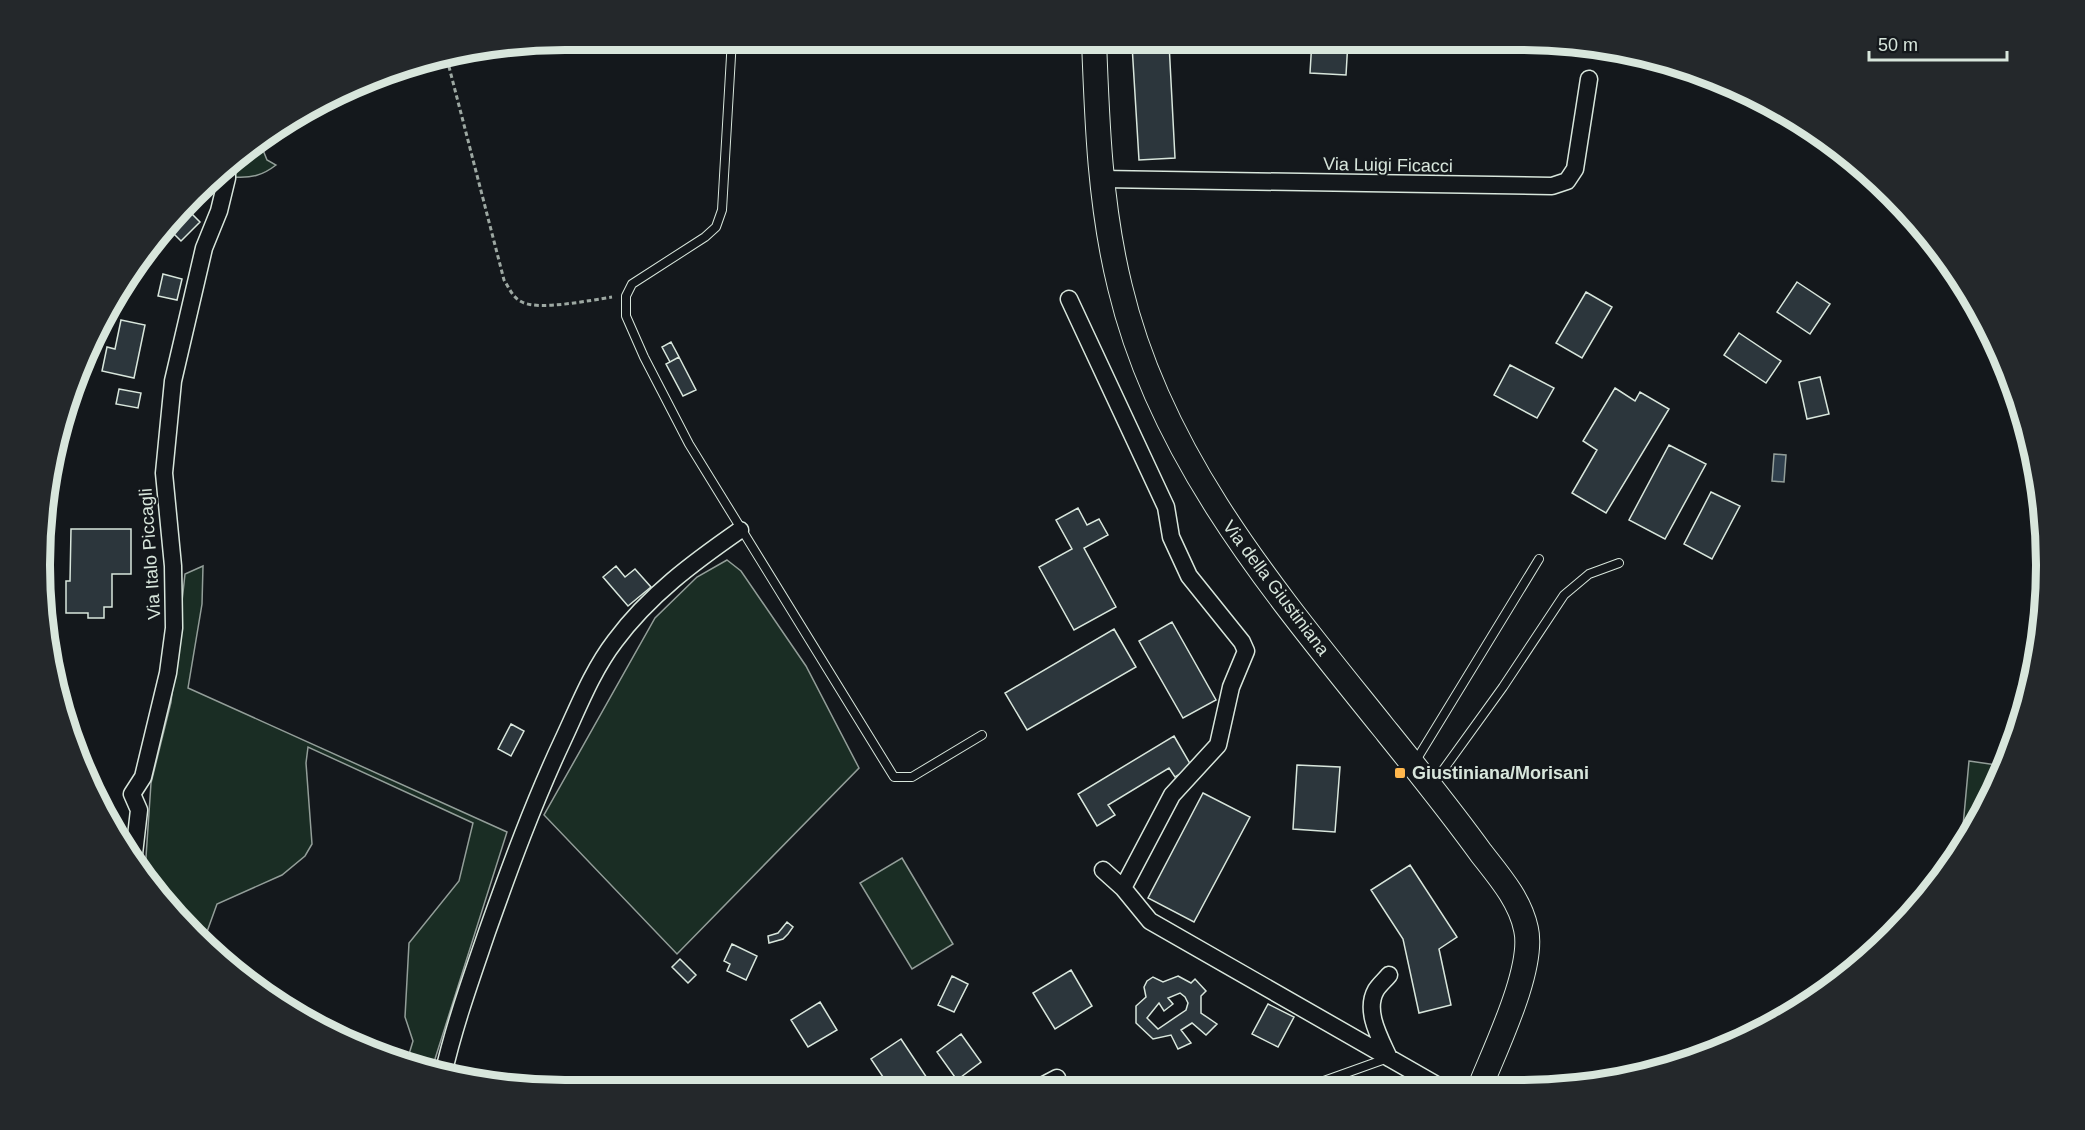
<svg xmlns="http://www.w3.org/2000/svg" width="2085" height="1130" font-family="Helvetica,sans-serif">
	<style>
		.green { fill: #1a2d24; stroke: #939e99; stroke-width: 1.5 }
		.water { fill: #2f3f4d; stroke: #939e99; stroke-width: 1.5 }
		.building { fill: #2c363c; stroke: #d8e6dc; stroke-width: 1.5; fill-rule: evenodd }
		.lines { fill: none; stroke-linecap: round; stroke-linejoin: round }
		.lane-casing { stroke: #d8e6dc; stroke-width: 10 }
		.street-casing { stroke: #d8e6dc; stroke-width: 19 }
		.secondary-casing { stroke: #d8e6dc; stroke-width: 26 }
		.path { stroke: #9da8a2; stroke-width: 3; stroke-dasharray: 4.5 3; stroke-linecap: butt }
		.lane { stroke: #14181c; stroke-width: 8 }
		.street { stroke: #14181c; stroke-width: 16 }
		.secondary { stroke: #14181c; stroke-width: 24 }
		.poi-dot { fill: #ffb74d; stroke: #14181c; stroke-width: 2 }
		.labels { text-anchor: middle; stroke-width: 4.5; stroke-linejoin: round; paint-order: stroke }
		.street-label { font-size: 18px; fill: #d8e6dc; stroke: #14181c }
		.poi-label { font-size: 18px; font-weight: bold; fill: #d8e6dc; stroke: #14181c; text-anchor: start }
		.rim { fill: none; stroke: #d8e6dc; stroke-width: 8 }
	</style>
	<rect width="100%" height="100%" fill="#14181c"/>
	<!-- green -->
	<path class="green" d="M259,140L267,160L276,165C262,176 251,178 234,177L228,165L245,148Z
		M727,560L741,571L806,666L859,768L677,954L544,815L655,618L697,577Z
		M203,566L202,604L188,688L507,832L435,1059L434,1074L406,1064L413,1041L405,1017L409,943L459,881L473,823L308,747L306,763L312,844L305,856L282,875L217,904L204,940L170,912L145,872L151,783L171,702L185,574Z
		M1969,761L2004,766L1976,828L1961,848Z
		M902,858L953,944L912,969L860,883Z"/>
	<!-- water -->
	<path class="water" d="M1774,454L1786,455L1784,482L1772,481Z"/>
	<!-- building -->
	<path class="building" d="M1312,40L1348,41L1346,75L1310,73Z
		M1169,43L1175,158L1139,160L1132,45Z
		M187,209L200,222L181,241L169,229Z
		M163,274L182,279L177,300L158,296Z
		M1797,282L1830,304L1810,334L1777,312Z
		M1586,292L1612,307L1582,358L1556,343Z
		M121,320L145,325L134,378L102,371L107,347L115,349Z
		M1739,333L1781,361L1766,383L1724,355Z
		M671,342L679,357L670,362L662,347Z
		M679,357L696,390L683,396L666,364Z
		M1510,365L1554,388L1537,418L1494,395Z
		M1820,377L1829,414L1807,419L1799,382Z
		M1615,388L1635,401L1640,392L1669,409L1606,513L1572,493L1597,450L1583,441Z
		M119,389L141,393L138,408L116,404Z
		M1669,445L1706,464L1665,539L1629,520Z
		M1711,492L1740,506L1712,559L1684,544Z
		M1078,508L1087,525L1099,519L1108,535L1084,548L1116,607L1074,630L1039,567L1072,549L1056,520Z
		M71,529H131V574H112V607H104V618H88V613H66V581H70Z
		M616,566L625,577L635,569L651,587L628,606L603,577Z
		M1172,622L1216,700L1183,718L1139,641Z
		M1114,629L1136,667L1027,730L1005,693Z
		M511,724L524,731L511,756L498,749Z
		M1174,736L1192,767L1175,777L1169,768L1108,805L1115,815L1097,826L1078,794Z
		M1297,765L1340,767L1335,832L1293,829Z
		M1203,793L1250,817L1194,922L1148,898Z
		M1410,865L1457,937L1439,949L1451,1005L1419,1013L1403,939L1371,890Z
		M787,922L793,927L788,934L783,939L769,943L768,936L778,933Z
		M732,944L757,956L746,980L727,971L730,964L724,961Z
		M680,959L696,975L688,983L672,967Z
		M1071,970L1092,1006L1055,1029L1033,993Z
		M952,976L968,984L954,1012L938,1005Z
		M1178,976L1191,983L1195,979L1206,991L1201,996V1013L1217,1024L1206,1035L1192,1023L1181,1030L1191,1043L1178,1049L1171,1035L1153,1039L1136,1023V1006L1146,997L1144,987L1147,981L1153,977L1163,982ZM1180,993L1185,997L1188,1003L1186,1010L1158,1029L1147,1018L1159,1003L1164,1011L1173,1004L1168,998Z
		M820,1002L837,1030L808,1047L791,1020Z
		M1268,1004L1294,1017L1278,1047L1252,1034Z
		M961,1034L981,1062L957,1080L937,1052Z
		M901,1039L933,1087L930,1089H891L871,1059Z
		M1395,1079L1398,1087H1378L1377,1086Z"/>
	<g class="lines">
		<!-- lane casing -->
		<g class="lane-casing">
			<path id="lane" d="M732,39L722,210L716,227L705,237L632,284L626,296V316L644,357L689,444L894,777H912L982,735
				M1415,762L1539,559
				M1433,784L1503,687L1564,595L1589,574L1619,563
				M1307,1087L1388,1058"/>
		</g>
		<!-- street casing -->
		<g class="street-casing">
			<path id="street" d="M1102,179L1552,186L1567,181L1575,169L1589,79
				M1069,299L1166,507L1171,537L1189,576L1242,642L1246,651L1231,687L1218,745L1172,795L1123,888L1150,921L1440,1087
				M134,854L139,810L132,794L143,777L168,673L174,628L173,566L164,473L173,381L204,248L219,211L227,178V166
				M1103,870L1123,888
				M1389,1058C1380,1038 1364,1011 1376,990C1379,985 1385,980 1389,975
				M443,1075C454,1026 471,979 487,932C510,867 533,804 562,742C578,708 592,671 615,641C649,595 694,562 740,530
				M1038,1088L1057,1078"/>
		</g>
		<!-- secondary casing -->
		<g class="secondary-casing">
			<path id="secondary" d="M1094,40C1097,123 1100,206 1120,287C1161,459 1275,592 1383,727C1416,768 1450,810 1481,853C1499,876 1520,900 1526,929C1535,968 1495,1049 1480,1087"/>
		</g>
		<!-- path -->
		<path class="path" d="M447,59L504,280C509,288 513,298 522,302C538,311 592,300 612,297"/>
		<!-- lane -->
		<use href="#lane" class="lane"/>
		<!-- street -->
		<use href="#street" class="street"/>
		<!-- secondary -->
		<use href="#secondary" class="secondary"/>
	</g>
	<!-- markers -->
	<rect class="poi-dot" x="1394" y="767" width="12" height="12" rx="3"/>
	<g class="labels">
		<!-- street labels -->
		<g class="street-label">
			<text transform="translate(1388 165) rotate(1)" y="6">Via Luigi Ficacci</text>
			<text transform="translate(150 554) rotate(-94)" y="6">Via Italo Piccagli</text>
			<text transform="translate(1276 588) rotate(53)" y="6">Via della Giustiniana</text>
		</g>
		<!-- poi labels -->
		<g class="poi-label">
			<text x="1412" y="779">Giustiniana/Morisani</text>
		</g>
	</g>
	<!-- crop -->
	<path d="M0 0H2085V1130H0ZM565 50H1521A515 515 0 0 1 2036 565V565A515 515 0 0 1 1521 1080H565A515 515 0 0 1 50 565V565A515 515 0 0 1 565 50Z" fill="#24282b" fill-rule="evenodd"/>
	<path class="rim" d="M565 50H1521A515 515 0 0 1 2036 565V565A515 515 0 0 1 1521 1080H565A515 515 0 0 1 50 565V565A515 515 0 0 1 565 50Z"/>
	<!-- scale -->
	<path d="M1869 51v9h138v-9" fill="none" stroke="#d8e6dc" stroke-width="3"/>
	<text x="1878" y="51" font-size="18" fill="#d8e6dc" stroke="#14181c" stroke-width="4.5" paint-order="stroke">50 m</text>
</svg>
